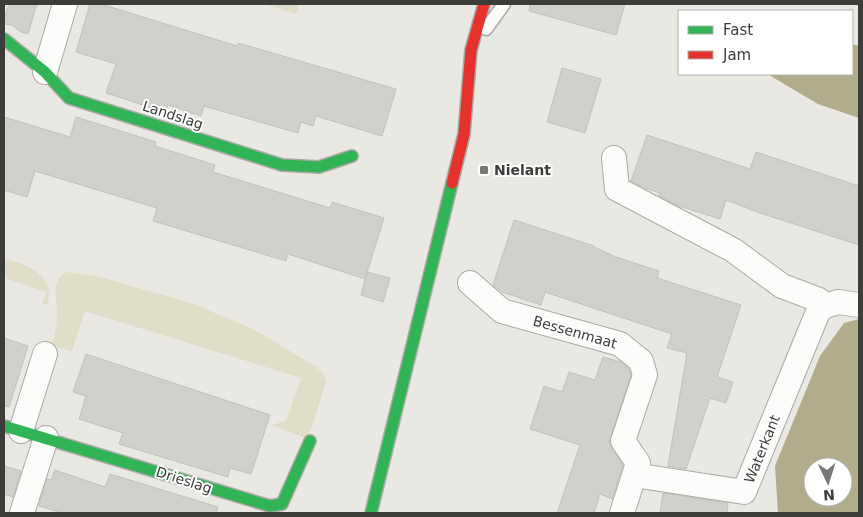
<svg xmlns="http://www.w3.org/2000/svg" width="863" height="517" font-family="'DejaVu Sans',sans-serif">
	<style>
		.green { fill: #e0dec8 }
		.water { fill: #b0ac8c; fill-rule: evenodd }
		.building { fill: #d1d0cc; stroke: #c1c1bd }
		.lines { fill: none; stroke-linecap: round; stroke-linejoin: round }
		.lane-casing { stroke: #aaa9a5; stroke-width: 15 }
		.street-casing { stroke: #aaa9a5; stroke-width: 26 }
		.fast-casing { stroke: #aaa9a5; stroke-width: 14 }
		.jam-casing { stroke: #aaa9a5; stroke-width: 14 }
		.lane { stroke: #fcfcfb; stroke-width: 12 }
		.street { stroke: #fcfcfb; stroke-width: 24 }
		.fast { stroke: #30b455; stroke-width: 11 }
		.jam { stroke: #e5322d; stroke-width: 11 }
		.poi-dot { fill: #797874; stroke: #fff; stroke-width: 2 }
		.labels { text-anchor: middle; stroke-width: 4; stroke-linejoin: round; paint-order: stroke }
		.street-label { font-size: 14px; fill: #3c3c38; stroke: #fff }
		.poi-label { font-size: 14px; font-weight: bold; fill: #3c3c38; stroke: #fff; text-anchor: start }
	</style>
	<rect width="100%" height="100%" fill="#e9e8e3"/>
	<!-- green -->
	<path class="green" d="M264,4H299L296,14Z
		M4,258C26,265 55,273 48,304L42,305L46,292L4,278Z
		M67,272L96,276L191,303L253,329L315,366L323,373L326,382L308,439L271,425L286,421L301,378L85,311L72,351L52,346C55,335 57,326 57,315C58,300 49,280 67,272Z"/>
	<!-- water -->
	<path class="water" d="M852,44L859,46V118L818,104L769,75L762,74H852Z
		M859,319V513H778L775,466L820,356L844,323ZM813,467H843V497H813Z"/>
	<!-- building -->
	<path class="building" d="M9,4H37L28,34L21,32L12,25L4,24V18Z
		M90,4H101L237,46L238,43L396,89L382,136L316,116L313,126L301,122L298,133L204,106L201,116L168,105L165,112L106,93L116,64L76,52Z
		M530,4H625L616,35L529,11Z
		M562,68L601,79L585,133L547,122Z
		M4,117L70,137L76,117L156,142L155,146L215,165L213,172L330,208L332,202L384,218L365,279L288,254L286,261L153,221L157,208L35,171L27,197L4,190Z
		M647,135L750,169L756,152L859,186V245L760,213L726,200L720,219L679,206L659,196L660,193L645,188L631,181Z
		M514,220L594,246V247L616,257L659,271L657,278L741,305L717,377L733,382L726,403L710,398L686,469L668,466L687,353L667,348L672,334L545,292L541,305L502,292L493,285Z
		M367,272L390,278L383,302L361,295Z
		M4,338L28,346L9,407L4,406Z
		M86,354L270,415L251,474L230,468L228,477L119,444L123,433L79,419L86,396L73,392Z
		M603,357L621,362L629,369L631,375L609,442L612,449L623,465L612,499L600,494L594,513H557L580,445L530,429L544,386L562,392L569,372L595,380Z
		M4,466L21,471L13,497L4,494Z
		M55,470L105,487L110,474L218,507L216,513H62L39,506L47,479L51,480Z
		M663,493L728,503L727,513H660Z"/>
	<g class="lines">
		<!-- lane casing -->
		<g class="lane-casing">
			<path id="lane" d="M486,29L504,4"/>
		</g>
		<!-- street casing -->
		<g class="street-casing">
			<path id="street" d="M45,72L65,4
				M614,158L617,189L733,250L782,286L819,300L825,306L838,302L859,305
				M470,283L502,311L620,344L641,361L645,375L623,441L638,463L622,513
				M21,431L45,354
				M634,475L744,492L818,312L825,306
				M22,513L46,438"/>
		</g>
		<!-- fast casing -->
		<g class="fast-casing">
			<path id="fast" d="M4,39L45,72L69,98L282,165L319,167L352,156
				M4,426L270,506L282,504L310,441
				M371,513L452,183"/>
		</g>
		<!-- jam casing -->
		<g class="jam-casing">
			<path id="jam" d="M452,183L464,134L471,50L484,4"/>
		</g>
		<!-- lane -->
		<use href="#lane" class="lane"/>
		<!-- street -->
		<use href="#street" class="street"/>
		<!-- fast -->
		<use href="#fast" class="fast"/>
		<!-- jam -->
		<use href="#jam" class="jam"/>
	</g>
	<!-- markers -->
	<rect class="poi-dot" x="479" y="165" width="10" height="10" rx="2.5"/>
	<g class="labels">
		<!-- street labels -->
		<g class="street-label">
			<text transform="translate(173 115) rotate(18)" y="5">Landslag</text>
			<text transform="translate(575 332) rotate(16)" y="5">Bessenmaat</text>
			<text transform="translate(762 449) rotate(-68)" y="5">Waterkant</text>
			<text transform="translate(184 480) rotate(18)" y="5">Drieslag</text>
		</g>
		<!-- poi labels -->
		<g class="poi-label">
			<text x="494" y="175">Nielant</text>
		</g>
	</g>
	<!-- border -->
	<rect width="863" height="517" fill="none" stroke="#3c3c38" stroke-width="10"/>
	<!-- legend -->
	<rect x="678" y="10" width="175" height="65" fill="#ffffff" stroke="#b1b1af"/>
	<rect x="688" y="26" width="25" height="8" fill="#30b455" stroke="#b1b1af"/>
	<text x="723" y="35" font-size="15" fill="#3c3c38">Fast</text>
	<rect x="688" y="51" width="25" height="8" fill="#e5322d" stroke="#b1b1af"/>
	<text x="723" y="60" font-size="15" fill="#3c3c38">Jam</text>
	<!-- north arrow -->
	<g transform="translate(828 482) rotate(176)"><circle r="24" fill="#ffffff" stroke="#b1b1af"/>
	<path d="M0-4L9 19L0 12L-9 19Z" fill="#797874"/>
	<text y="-8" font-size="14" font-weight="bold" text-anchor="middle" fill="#3c3c38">N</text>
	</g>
</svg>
